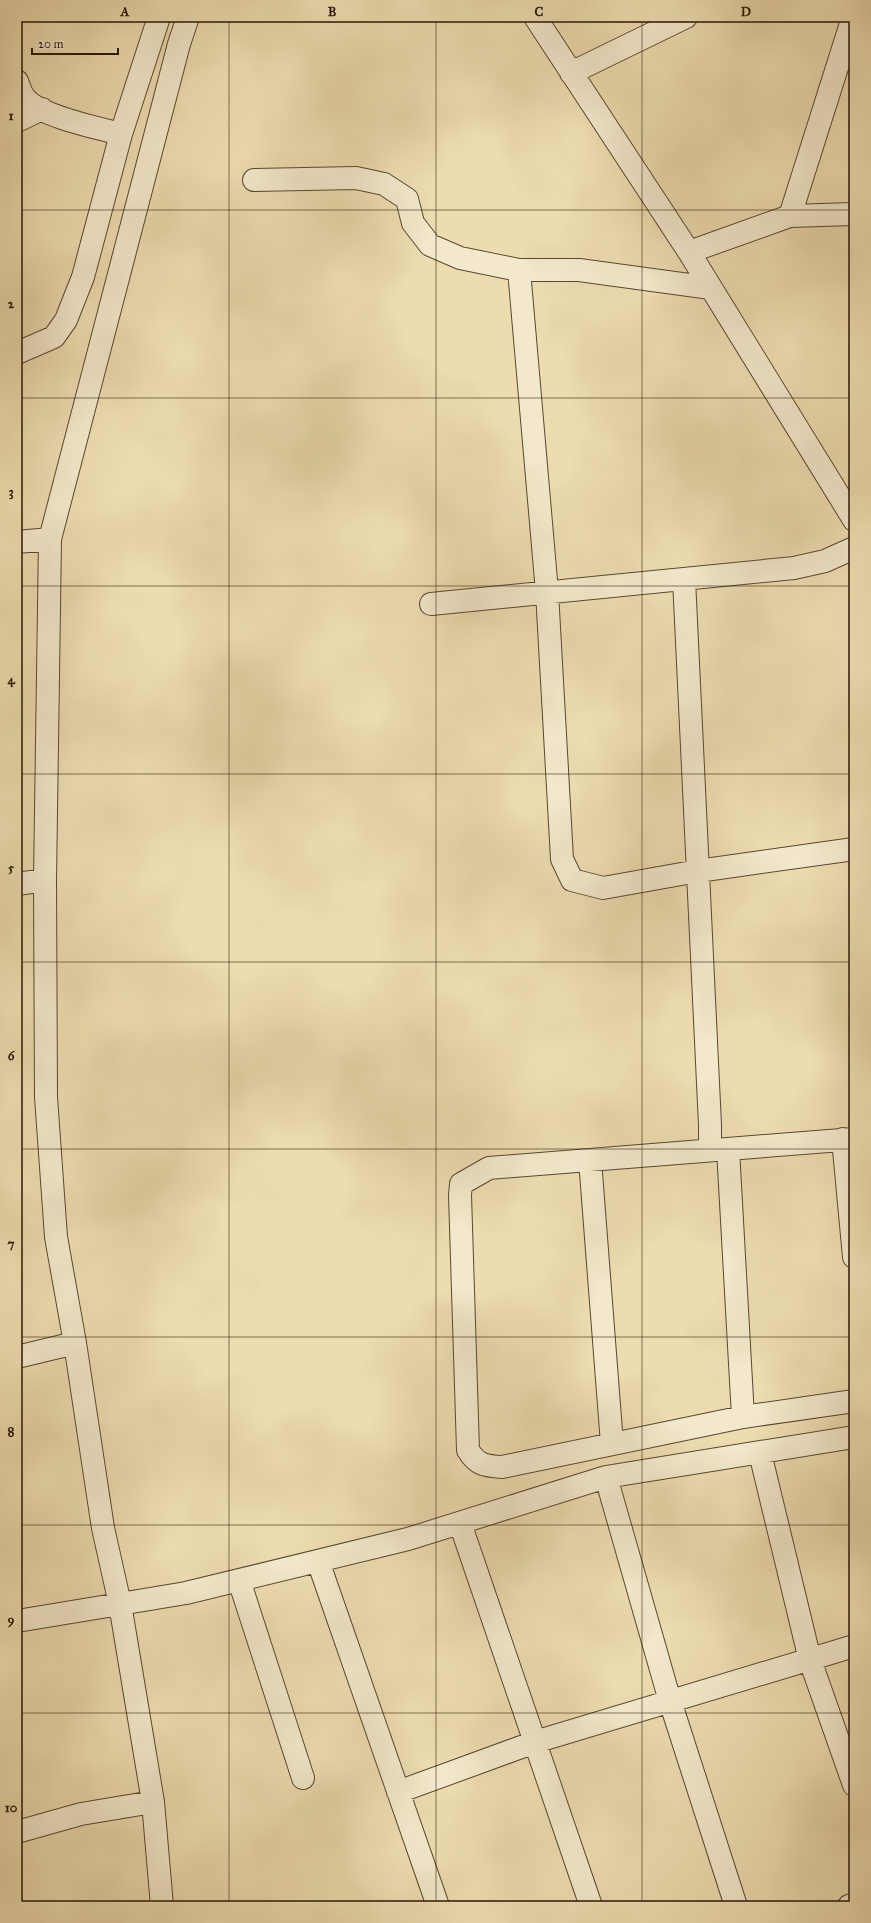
<svg xmlns="http://www.w3.org/2000/svg" width="871" height="1923" font-family="'IM FELL Great Primer',serif">
	<style>
		.lines { fill: none; stroke-linecap: round; stroke-linejoin: round }
		.minor-casing { stroke: #58482e; stroke-width: 24 }
		.minor { stroke: #f3e8cc; stroke-width: 22 }
		.grid { fill: none; stroke: #271702; stroke-width: 1; stroke-opacity: 0.55 }
		.neatline { fill: none; stroke: #271702; stroke-width: 1.5 }
		.grid-label { font-size: 13px; text-anchor: middle; font-weight: bold; fill: #271702 }
	</style>
	<rect width="100%" height="100%" fill="#ecdcb0"/>
	<filter id="stains"><feTurbulence type="fractalNoise" baseFrequency=".005" numOctaves="4"/><feColorMatrix values="0 0 0 0 .2 0 0 0 0 .09 0 0 0 0 .02 0 0 0 .5 -.17"/></filter>
	<radialGradient id="worn" r=".72"><stop offset=".6" stop-color="#630" stop-opacity="0"/><stop offset="1" stop-color="#630" stop-opacity=".3"/></radialGradient>
	<g class="lines">
		<!-- minor casing -->
		<g class="minor-casing">
			<path id="minor" d="M188,17L179,44L50,539L45,880L46,1097L56,1237L75,1343L103,1528L120,1604L186,1593L408,1539L606,1477L854,1437
				M535,17L689,252L854,520
				M571,73L686,17
				M17,81C19,86 21,94 25,98C39,116 98,128 121,134
				M17,121L42,109
				M254,180L356,178L384,184L407,199L413,223L430,245L460,258L519,270
				M790,216L854,214
				M689,252L790,216L853,17
				M711,288L579,270H519L547,592L562,859L572,880L603,888L698,871L854,849
				M17,353L54,337L66,320L83,277L121,134L159,17
				M17,542L50,539
				M684,579L710,1125V1150
				M431,604L794,568L825,561L854,548
				M17,884L45,880
				M843,1139L854,1257
				M854,1139L489,1168L461,1184L460,1195L468,1450C477,1465 485,1466 502,1467L743,1417L854,1401
				M728,1149L743,1417
				M590,1160L612,1444
				M17,1357L75,1343
				M760,1453L810,1660L854,1785
				M606,1477L670,1701L736,1906
				M460,1523L591,1906
				M318,1561L438,1906
				M239,1580L303,1778
				M17,1621L120,1604L153,1802L162,1906
				M398,1792L535,1742L854,1646
				M17,1832L81,1814L153,1802
				M849,1906L854,1904"/>
		</g>
		<!-- minor -->
		<use href="#minor" class="minor"/>
	</g>
	<!-- grid -->
	<path class="grid" d="M229,17V1906M436,17V1906M642,17V1906M17,210H854M17,398H854M17,586H854M17,774H854M17,962H854M17,1149H854M17,1337H854M17,1525H854M17,1713H854"/>
	<!-- margin -->
	<rect width="871" height="1923" fill="none" stroke="#ecdcb0" stroke-width="44"/>
	<!-- scale -->
	<path d="M32 48v6h86v-6" fill="none" stroke="#271702" stroke-width="2"/>
	<text x="38" y="48" font-size="12" fill="#271702" stroke="#f3e8cc" stroke-width="3" paint-order="stroke">20 m</text>
	<rect x="22" y="22" width="827" height="1879" class="neatline"/>
	<g class="grid-label">
		<text x="125" y="16">A</text>
		<text x="332" y="16">B</text>
		<text x="539" y="16">C</text>
		<text x="746" y="16">D</text>
		<text x="11" y="120">1</text>
		<text x="11" y="308">2</text>
		<text x="11" y="496">3</text>
		<text x="11" y="684">4</text>
		<text x="11" y="872">5</text>
		<text x="11" y="1060">6</text>
		<text x="11" y="1248">7</text>
		<text x="11" y="1436">8</text>
		<text x="11" y="1624">9</text>
		<text x="11" y="1812">10</text>
	</g>
	<rect width="100%" height="100%" filter="url(#stains)"/>
	<rect width="100%" height="100%" fill="url(#worn)"/>
</svg>
